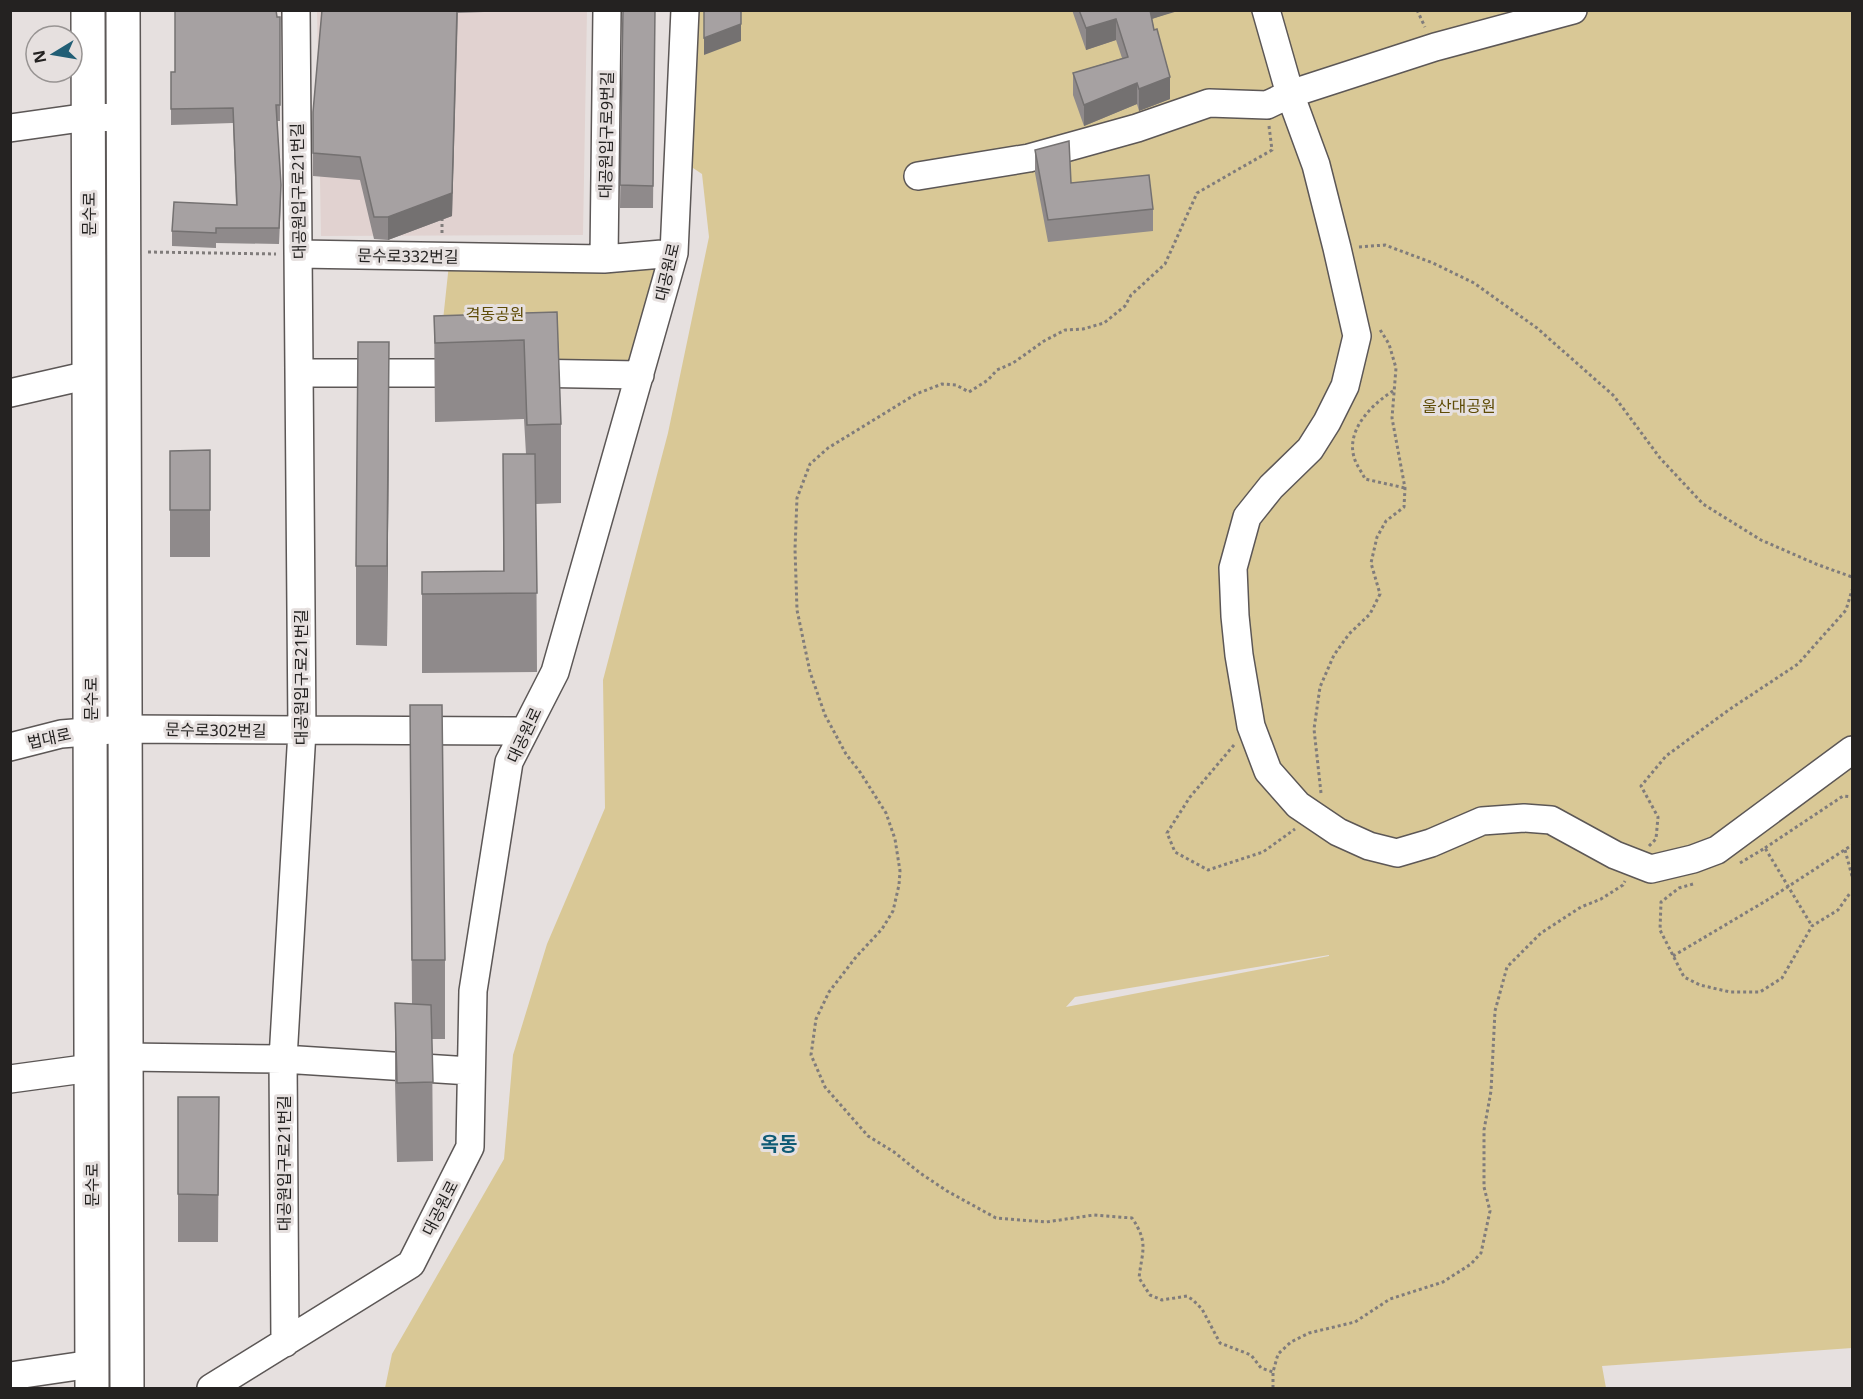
<svg xmlns="http://www.w3.org/2000/svg" width="1863" height="1399" font-family="'Noto Sans','Noto Sans KR',sans-serif">
	<style>
		.built { fill: #e1d2d0 }
		.green { fill: #d9c896; fill-rule: evenodd }
		.lines { fill: none; stroke-linecap: round; stroke-linejoin: round }
		.minor-casing { stroke: #5c5756; stroke-width: 30 }
		.major-casing { stroke: #5c5756; stroke-width: 36 }
		.path { stroke: #807c7b; stroke-width: 3; stroke-dasharray: 3 3; stroke-linecap: butt }
		.minor { stroke: #fff; stroke-width: 27 }
		.major { stroke: #fff; stroke-width: 33 }
		.wall { fill: #8f8a8b }
		.shaded-wall { fill: #747171 }
		.building { fill: #a6a1a2; stroke: #747171; stroke-width: 1.5 }
		.labels { text-anchor: middle; stroke-width: 6; stroke-linejoin: round; paint-order: stroke }
		.street-label { font-size: 16px; fill: #242221; stroke: #e6e0df }
		.park-label { font-size: 16px; fill: #5e4b06; stroke: #e6e0df }
		.quarter-label { font-size: 20px; font-weight: bold; fill: #0f5b75; stroke: #e6e0df }
	</style>
	<rect width="100%" height="100%" fill="#e6e0df"/>
	<!-- built -->
	<path class="built" d="M317,11H587L583,235L321,236Z"/>
	<!-- green -->
	<path class="green" d="M692,11H1852V1348L1602,1366L1606,1388H385L392,1354L504,1159L513,1055L547,944L605,808L603,680L668,433L709,237L702,174L690,166ZM1329,955V956L1066,1007L1075,997Z
		M449,264L660,267L629,361L438,367Z"/>
	<g class="lines">
		<!-- minor casing -->
		<g class="minor-casing">
			<path id="minor" d="M1266,10L1290,94L1316,165L1337,248L1357,336L1345,386L1327,422L1310,449L1271,487L1247,517L1233,568L1235,616L1239,655L1251,726L1268,771L1298,805L1338,832L1369,846L1397,853L1431,843L1482,821L1524,818L1551,820L1615,855L1651,869L1693,859L1717,850L1852,750
				M10,128L88,117L123,118
				M918,176L1029,158L1137,128L1209,103L1267,105L1290,94L1435,47L1573,10
				M299,254L604,259L674,253
				M604,259L607,10
				M300,373H471
				M524,373L640,375
				M10,393L89,375
				M10,747L61,734L124,729L524,731
				M126,1057L283,1059L470,1071
				M10,1079L91,1068
				M285,1343L283,1059L302,731L296,10
				M10,1376L92,1364
				M211,1388L411,1264L470,1147L473,991L509,762L555,672L674,253L685,10"/>
		</g>
		<!-- major casing -->
		<g class="major-casing">
			<path id="major" d="M88,10L92,1388
				M123,10L127,1388"/>
		</g>
		<!-- path -->
		<path class="path" d="M1417,10L1425,27
			M1269,126L1272,150L1197,193L1165,264L1131,295L1125,306L1104,323L1083,329L1065,330L1044,341L1013,363L997,370L988,380L969,392L956,385L942,384L916,394L828,448L810,464L797,498L795,549L797,610L810,672L825,715L846,754L860,772L886,813L895,839L900,871L899,885L893,911L882,929L856,957L829,992L816,1019L811,1055L825,1087L868,1136L894,1152L920,1173L947,1191L996,1218L1046,1222L1094,1215L1132,1218C1149,1243 1142,1251 1139,1278L1150,1295L1162,1300L1187,1296L1193,1300L1202,1309L1220,1343L1251,1355L1261,1368L1273,1372
			M442,233V216
			M1359,247L1385,245L1433,263L1474,283L1537,328L1614,396L1660,458L1703,504L1761,540L1816,564L1852,577
			M148,252L276,254
			M1393,391C1372,404 1346,430 1354,457C1356,465 1362,472 1365,479L1405,488
			M1234,745L1190,797L1167,833L1175,852L1208,870L1263,852L1295,829
			M1321,793L1314,729L1320,687L1334,655L1349,634L1370,614L1380,594L1371,563L1377,537L1386,521L1404,507L1405,488L1392,418L1396,368L1389,344L1379,328
			M1649,846L1656,839L1658,817L1641,786L1666,756L1730,709L1798,664L1846,610L1852,590
			M1765,848L1843,796L1852,797
			M1845,850L1852,876
			M1740,863L1765,848L1812,926
			M1693,884L1679,888L1661,902L1660,930L1684,977L1700,985L1730,992H1760L1782,978L1812,926L1838,910L1850,893
			M1673,956L1769,899L1852,845
			M1273,1388V1372L1278,1354L1291,1342L1309,1333L1355,1322L1390,1299L1443,1282L1471,1264L1481,1253L1490,1211L1484,1187V1130L1491,1091L1495,1011L1507,967L1541,933L1581,907L1601,899L1623,885L1625,881"/>
		<!-- minor -->
		<use href="#minor" class="minor"/>
		<!-- major -->
		<use href="#major" class="major"/>
	</g>
	<!-- wall -->
	<path class="wall" d="M322,10H533L458,13L452,216L388,240L374,239L360,180L313,176V112Z
		M623,10H655L653,208H620Z
		M1072,10H1178L1152,19L1170,99L1139,111L1137,104L1084,126L1073,95V73L1122,58L1116,40L1086,50Z
		M277,17H280V121H277L281,200L279,244L216,243V248L172,246V231L236,205L233,123L171,125V72H175Z
		M1035,150L1071,183L1153,209V231L1048,242L1035,173Z
		M557,312L561,424V503L536,504L537,672L422,673V572L503,571V454H526L524,419L435,422L434,316Z
		M389,421L387,646L356,645V566Z
		M210,450V557H170V451Z
		M410,705L445,960V1039H432L433,1161L397,1162L395,1082V1003L412,1004Z
		M178,1097H219L218,1242H178Z"/>
	<!-- shaded-wall -->
	<path class="shaded-wall" d="M457,10L452,216L388,240V217Z
		M1148,10H1178V11L1148,20Z
		M1116,19V40L1086,50V28Z
		M741,24V41L704,55V38Z
		M1170,77V99L1139,111V89Z
		M1137,83V104L1084,126V105Z
		M389,342V421L387,646V566Z"/>
	<!-- building -->
	<path class="building" d="M175,10H276L277,17H280V105H276L281,185L279,228H216V233L172,231L174,202L237,205L233,108L171,109V72H175Z
		M322,10H457L452,193L388,217H374L360,157L313,153V112Z
		M623,10H655L653,186L620,185Z
		M704,10H741V24L704,38Z
		M1079,10H1150L1154,30L1157,29L1170,77L1139,89L1137,83L1084,105L1073,73L1128,57L1116,19L1086,28Z
		M1069,141L1071,183L1149,175L1153,209L1048,220L1035,150Z
		M557,312L561,424L527,425L524,340L435,343L434,316Z
		M358,342H389L387,566H356Z
		M210,450V510H170V451Z
		M503,454H535L537,593L422,594V572L504,571Z
		M410,705H442L445,960H412Z
		M395,1003L431,1005L433,1082L397,1083Z
		M178,1097H219L218,1195L178,1194Z"/>
	<g class="labels">
		<!-- street labels -->
		<g class="street-label">
			<text transform="translate(606 135) rotate(-89)" y="6">대공원입구로9번길</text>
			<text transform="translate(298 191) rotate(-91)" y="6">대공원입구로21번길</text>
			<text transform="translate(89 214) rotate(-90)" y="6">문수로</text>
			<text transform="translate(408 256) rotate(1)" y="6">문수로332번길</text>
			<text transform="translate(667 272) rotate(-77)" y="6">대공원로</text>
			<text transform="translate(301 677) rotate(-90)" y="6">대공원입구로21번길</text>
			<text transform="translate(91 699) rotate(-90)" y="6">문수로</text>
			<text transform="translate(216 730) rotate(1)" y="6">문수로302번길</text>
			<text transform="translate(524 735) rotate(-65)" y="6">대공원로</text>
			<text transform="translate(49 738) rotate(-12)" y="6">법대로</text>
			<text transform="translate(284 1163) rotate(-90)" y="6">대공원입구로21번길</text>
			<text transform="translate(92 1185) rotate(-90)" y="6">문수로</text>
			<text transform="translate(440 1208) rotate(-63)" y="6">대공원로</text>
		</g>
		<!-- park labels -->
		<g class="park-label">
			<text x="495" y="320">격동공원</text>
			<text x="1459" y="412">울산대공원</text>
		</g>
		<!-- quarter labels -->
		<g class="quarter-label">
			<text x="779" y="1151">옥동</text>
		</g>
	</g>
	<!-- border -->
	<rect width="1863" height="1399" fill="none" stroke="#242221" stroke-width="24"/>
	<!-- north arrow -->
	<g transform="translate(54 54) rotate(259)"><circle r="28" fill="#e6e0df" stroke="#989493" stroke-width="1.5"/>
	<path d="M0-4.5L10 22L0 15L-10 22Z" fill="#215e75"/>
	<text y="-9" font-size="16" font-weight="bold" text-anchor="middle" fill="#242221">N</text>
	</g>
</svg>
